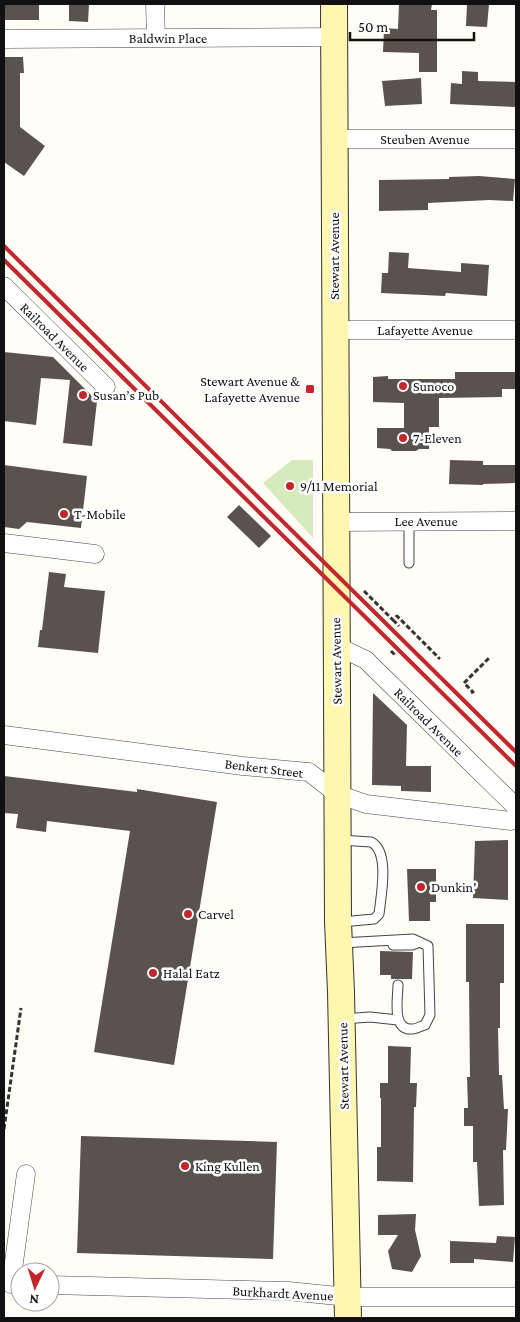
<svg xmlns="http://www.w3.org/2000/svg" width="520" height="1322" font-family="'Crimson Pro',serif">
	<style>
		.green { fill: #d5ebbd }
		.building { fill: #5a524d }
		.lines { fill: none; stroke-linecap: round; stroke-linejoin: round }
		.lane-casing { stroke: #444; stroke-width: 11 }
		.street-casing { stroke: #444; stroke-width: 19 }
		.secondary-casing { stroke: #333; stroke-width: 28 }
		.path { stroke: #333; stroke-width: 3; stroke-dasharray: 5 2.5; stroke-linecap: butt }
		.lane { stroke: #fff; stroke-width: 9 }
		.street { stroke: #fff; stroke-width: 18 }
		.secondary { stroke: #fff6b0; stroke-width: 26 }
		.rail { stroke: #c4262e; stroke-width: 4 }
		.poi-dot { fill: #c4262e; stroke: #fff; stroke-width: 2 }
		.labels { text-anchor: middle; stroke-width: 5; stroke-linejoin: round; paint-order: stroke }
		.street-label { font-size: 14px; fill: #111; stroke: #fff }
		.poi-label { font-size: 14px; fill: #111; stroke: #fff; text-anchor: start }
	</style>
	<rect width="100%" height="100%" fill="#fffdf5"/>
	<!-- green -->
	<path class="green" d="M292,460H313V538L263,483Z"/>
	<!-- building -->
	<path class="building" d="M4,4H39V20H4Z
		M69,4H89L88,22L69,21Z
		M399,4H432L431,10H437V72H419V53L383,52L384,28L398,29Z
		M467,4H489L487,27L466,26Z
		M4,57H23L24,73H20V127L45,146L24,176L4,162Z
		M462,71L478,72V81L516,82V107L450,104L451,83L462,84Z
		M421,78L422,104L385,106L382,81Z
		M479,176L515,179L513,201L489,200L428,203V210L379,211V180L449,179V177Z
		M389,252L409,253L408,268L461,272V263L489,265L487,296L446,293L445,296L381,293L382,273H388Z
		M4,352L53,357L97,401L92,446L63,443L70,380L41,378L36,425L4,421Z
		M455,372H516V389H502V397L439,398V427H429V449H419L416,451H392L390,449L377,448V428H404V403L373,402V377L388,376V379H455Z
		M450,460L483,461V465H516V483L483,484V485L449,484Z
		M4,465L87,476L81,528L27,522L19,529L4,527Z
		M239,505L271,536L259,548L227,517Z
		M49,572L66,574L64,587L105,591L98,653L38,647L40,630H42Z
		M373,693L407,725L406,766H431V792L401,791V786L372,785Z
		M4,776L137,792V789L217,802L174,1065L94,1052L130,831L47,821L46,832L16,828L18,814L4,813Z
		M508,840V900L473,898L475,841Z
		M407,869H436V902H430V921H409Z
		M466,924H504V983H500V1028H498L499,1075H502L504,1109H508L506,1150H503L504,1205L479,1206L477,1162H473V1126H464V1108H468L467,1077H470L469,982H466Z
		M380,951L413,952L412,979H391V975H380Z
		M388,1046L411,1047L410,1083H417L416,1107H414L413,1182L377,1181V1147H381V1098H380V1083H388Z
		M81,1136L277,1142L273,1259L77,1253Z
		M416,1214L415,1230L421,1256L412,1272L392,1269L388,1251L398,1235H378V1215Z
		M497,1236L515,1237L513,1262L474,1259V1263H450V1241L496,1243Z"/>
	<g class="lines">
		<!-- lane casing -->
		<g class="lane-casing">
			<path id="lane" d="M409,521V563
				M340,840L371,842C390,851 381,896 379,914L374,919L341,922
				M341,943L413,939L428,946L430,1015L425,1025C421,1026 416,1029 413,1029C391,1031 398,998 398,985
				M393,945H412L420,942
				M343,1019L370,1017L398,1020"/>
		</g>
		<!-- street casing -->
		<g class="street-casing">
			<path id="street" d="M155,4L156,38
				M4,39L333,37
				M333,139H516
				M4,286L106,387
				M334,330H516
				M335,522L516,521
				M4,543L95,554
				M335,645L366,660L372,666L516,807
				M4,735L243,766L309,772L337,794L366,804L511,821L516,819
				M11,1284L26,1174
				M50,1285L288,1291L348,1297H516"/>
		</g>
		<!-- secondary casing -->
		<g class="secondary-casing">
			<path id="secondary" d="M334,4L338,922L341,992L348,1318"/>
		</g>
		<!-- path -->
		<path class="path" d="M364,591L393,620L397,616L439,658L438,659
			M393,620L399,626
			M391,651L396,656
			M471,693L473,692L464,683L489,658
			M4,1129L21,1008"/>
		<!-- lane -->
		<use href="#lane" class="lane"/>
		<!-- street -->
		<use href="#street" class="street"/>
		<!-- secondary -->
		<use href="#secondary" class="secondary"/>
		<!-- rail -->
		<path class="rail" d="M4,246L516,752
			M4,260L516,766"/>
	</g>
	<!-- markers -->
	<g class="poi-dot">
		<circle cx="403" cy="386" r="5"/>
		<rect x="305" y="384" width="10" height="10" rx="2.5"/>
		<circle cx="83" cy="395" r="5"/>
		<circle cx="403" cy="438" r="5"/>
		<circle cx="290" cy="486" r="5"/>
		<circle cx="64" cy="514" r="5"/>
		<circle cx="421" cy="887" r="5"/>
		<circle cx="188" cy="914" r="5"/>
		<circle cx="153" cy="973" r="5"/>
		<circle cx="185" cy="1166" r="5"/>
	</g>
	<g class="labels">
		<!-- street labels -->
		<g class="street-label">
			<text x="168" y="43">Baldwin Place</text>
			<text x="425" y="144">Steuben Avenue</text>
			<text transform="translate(334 256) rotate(-90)" y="5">Stewart Avenue</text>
			<text x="425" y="335">Lafayette Avenue</text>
			<text transform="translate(55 337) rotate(45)" y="5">Railroad Avenue</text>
			<text x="426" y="526">Lee Avenue</text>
			<text transform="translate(336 661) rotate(-91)" y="5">Stewart Avenue</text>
			<text transform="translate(429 722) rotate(45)" y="5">Railroad Avenue</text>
			<text transform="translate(264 768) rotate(7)" y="5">Benkert Street</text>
			<text transform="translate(343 1066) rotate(-91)" y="5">Stewart Avenue</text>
			<text transform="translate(283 1293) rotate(3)" y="5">Burkhardt Avenue</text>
		</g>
		<!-- poi labels -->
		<g class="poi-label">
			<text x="300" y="386" text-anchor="end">Stewart Avenue &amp;<tspan x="300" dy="16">Lafayette Avenue</tspan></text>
			<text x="413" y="391">Sunoco</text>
			<text x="93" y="400">Susan’s Pub</text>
			<text x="413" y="443">7-Eleven</text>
			<text x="300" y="491">9/11 Memorial</text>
			<text x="74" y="519">T-Mobile</text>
			<text x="431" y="892">Dunkin'</text>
			<text x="198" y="919">Carvel</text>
			<text x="163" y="978">Halal Eatz</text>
			<text x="195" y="1171">King Kullen</text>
		</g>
	</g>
	<!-- border -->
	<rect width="520" height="1322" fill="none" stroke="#111111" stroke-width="10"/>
	<!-- north arrow -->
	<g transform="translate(35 1287) rotate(184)"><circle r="24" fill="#ffffff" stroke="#a0a0a0"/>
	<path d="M0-4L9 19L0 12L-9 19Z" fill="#c4262e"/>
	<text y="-8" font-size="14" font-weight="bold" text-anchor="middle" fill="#111111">N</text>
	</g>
	<!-- scale -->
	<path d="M350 32v8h124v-8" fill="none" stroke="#111111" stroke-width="2.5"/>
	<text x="358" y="32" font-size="15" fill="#111111" stroke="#ffffff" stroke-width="4" paint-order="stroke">50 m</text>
</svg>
